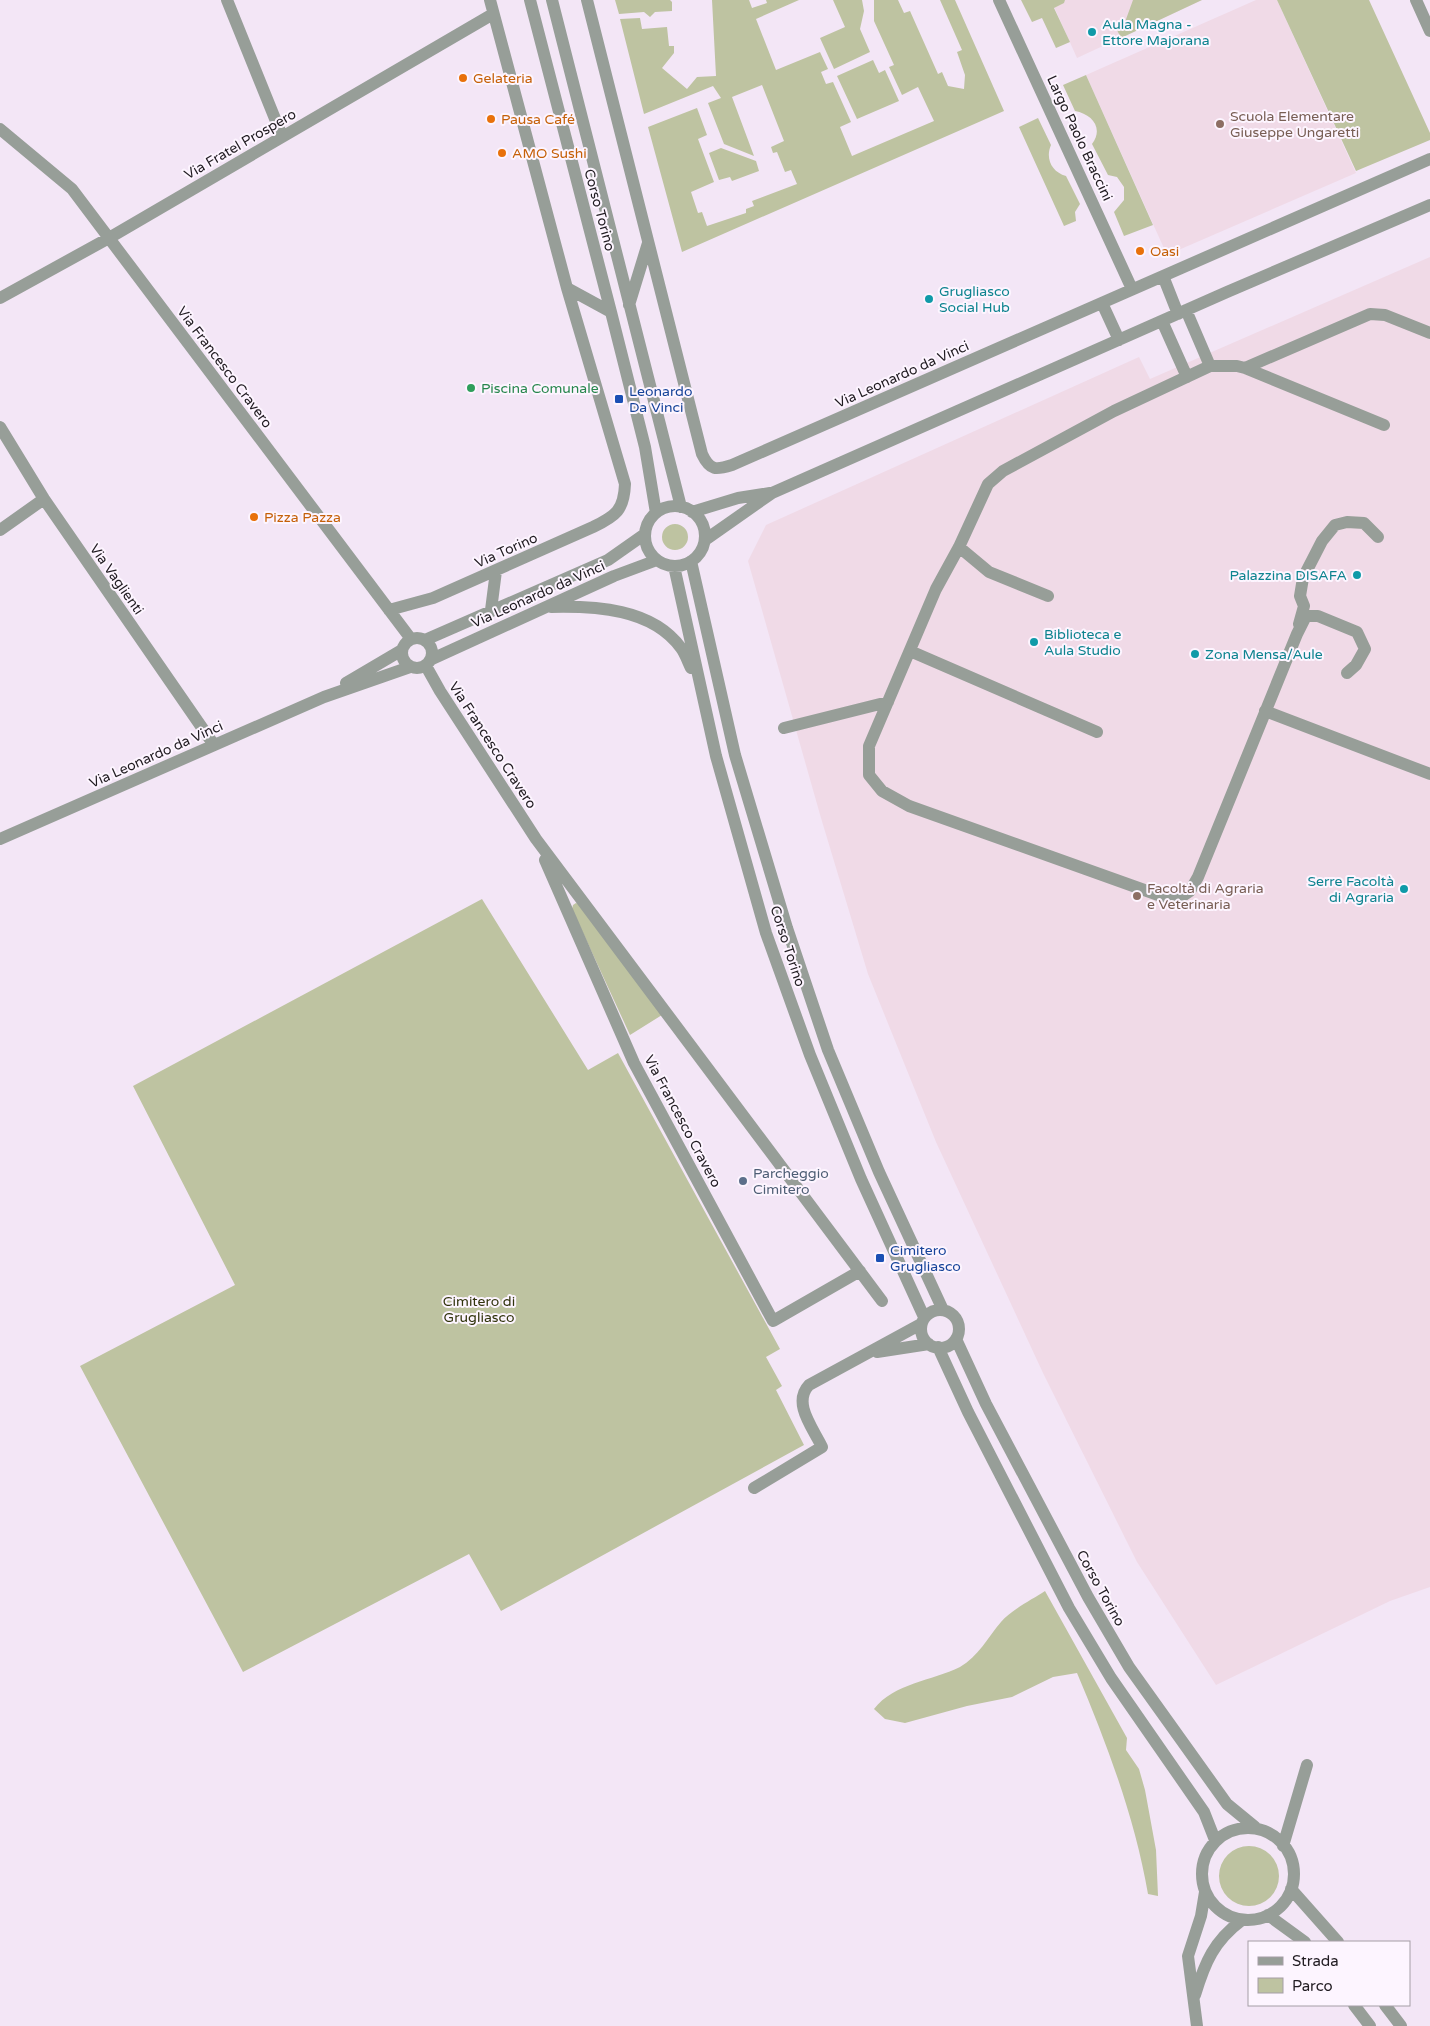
<svg xmlns="http://www.w3.org/2000/svg" width="1430" height="2026" font-family="'Varela Round',sans-serif">
	<style>
		.education { fill: #f0dae7 }
		.green { fill: #bec3a1 }
		.lines { fill: none; stroke-linecap: round; stroke-linejoin: round }
		.minor { stroke: #979e98; stroke-width: 12 }
		.culture-dot { fill: #0f9aa8; stroke: #fdf5ff; stroke-width: 2 }
		.food-dot { fill: #e8710a; stroke: #fdf5ff; stroke-width: 2 }
		.education-dot { fill: #8d6e63; stroke: #fdf5ff; stroke-width: 2 }
		.leisure-dot { fill: #2e9e5b; stroke: #fdf5ff; stroke-width: 2 }
		.transit-dot { fill: #1a4fb4; stroke: #fdf5ff; stroke-width: 2 }
		.service-dot { fill: #5c6f8a; stroke: #fdf5ff; stroke-width: 2 }
		.labels { text-anchor: middle; stroke-width: 4; stroke-linejoin: round; paint-order: stroke }
		.culture-label { font-size: 14px; fill: #0d838f; stroke: #fdf5ff; text-anchor: start }
		.food-label { font-size: 14px; fill: #c56008; stroke: #fdf5ff; text-anchor: start }
		.education-label { font-size: 14px; fill: #785e54; stroke: #fdf5ff; text-anchor: start }
		.street-label { font-size: 14px; fill: #201b21; stroke: #fdf5ff }
		.leisure-label { font-size: 14px; fill: #27864d; stroke: #fdf5ff; text-anchor: start }
		.transit-label { font-size: 14px; fill: #164399; stroke: #fdf5ff; text-anchor: start }
		.service-label { font-size: 14px; fill: #4e5e75; stroke: #fdf5ff; text-anchor: start }
		.park-label { font-size: 14px; fill: #30330b; stroke: #fdf5ff }
	</style>
	<rect width="100%" height="100%" fill="#f3e6f6"/>
	<!-- education -->
	<path class="education" d="M1051,0H1202L1077,58Z
		M1256,0H1277L1356,173L1167,255L1086,75Z
		M1430,257V1587L1390,1601L1216,1685L1137,1562L1043,1373L936,1142L868,974L821,818L748,561L766,525L1139,357L1150,379Z"/>
	<!-- green -->
	<path class="green" d="M615,0H670L672,2V11L655,12L650,17L644,12L619,14Z
		M712,0H749L752,8L767,3L766,0H799L756,19L776,70L820,52L828,69L821,72L826,84L833,82L851,122L840,127L852,156L934,121L918,87L902,95L889,67L894,65L874,21V0H898L904,13L910,11L938,74L942,72L948,86L964,89L965,75L957,52L962,50L940,0H955L1004,111L682,252L648,127L697,108L707,135L698,139L714,182L691,192L698,213L702,212L707,226L746,213V209L754,206L752,201L797,184L791,170L785,172L777,152L773,153L771,147L784,141L762,85L732,97L754,156L724,144L708,103L721,98L713,86L644,114L620,19L640,18L642,29L667,27L669,46H674V53L662,68L687,89L697,77L716,76Z
		M833,0H862L864,11L860,29L870,52L834,69L820,38L845,27Z
		M1021,0H1065L1064,3L1054,8L1070,42L1056,48L1042,18L1032,22Z
		M1133,0H1202L1121,38L1115,26L1125,22Z
		M1277,0H1369L1430,133V140L1356,171Z
		M873,60L879,73L885,70L899,101L857,119L837,76Z
		M1086,75L1153,225L1124,236L1114,212L1124,200V187L1117,177L1108,175L1092,144C1104,128 1092,114 1075,111L1063,85Z
		M1038,118L1051,145C1045,159 1052,172 1066,176L1080,204L1075,212L1076,221L1064,226L1019,127Z
		M721,148L756,161L759,171L732,181L730,177L719,180L709,153Z
		M662 537a13 13 0 1 1 26 0a13 13 0 1 1-26 0Z
		M482,899L588,1070L618,1053L780,1349L766,1357L782,1386L776,1390L804,1445L501,1611L469,1554L243,1672L80,1366L235,1285L133,1086Z
		M576,903L579,904L662,1015L630,1035L572,909L573,905Z
		M1045,1591L1127,1738L1126,1750L1139,1769L1145,1790L1156,1850L1158,1896L1148,1894C1135,1818 1107,1744 1077,1673L1053,1677L1012,1697L967,1706L905,1723L885,1719L874,1709C894,1683 932,1681 960,1667C978,1657 988,1637 1001,1622C1011,1610 1033,1599 1045,1591Z
		M1219 1876a30 30 0 1 1 60 0a30 30 0 1 1-60 0Z"/>
	<g class="lines">
		<!-- minor -->
		<path class="minor" d="M227,0L282,136
			M530,0L611,312L645,447L656,513
			M552,0L681,507
			M587,0L702,454C710,471 716,470 732,465L1430,159
			M999,0L1132,289
			M1416,0L1430,31
			M0,129L72,189L411,639
			M1163,276L1178,314
			M567,288L611,312
			M0,298L109,238L493,14
			M1102,303L1119,340
			M629,305L648,243
			M1186,310L1210,366
			M1162,321L1187,377
			M1245,368L1370,314L1385,315L1430,333
			M0,427L44,499L214,745
			M645 536a30 30 0 1 1 60 0a30 30 0 1 1-60 0Z
			M692,512L738,498L770,493
			M0,530L44,499
			M705,540L772,493L1227,292L1430,205
			M959,547L989,572L1048,596
			M691,561L735,755L787,928L828,1050L879,1172L943,1310
			M674,566L716,756L766,933L810,1055L861,1179L924,1317
			M551,607C595,606 652,608 681,648C685,653 688,662 691,668
			M389,610L433,598L593,527C616,516 624,510 625,484L567,288L490,0
			M491,610L496,571
			M1299,624L1304,606L1300,596L1303,578L1322,541L1335,525L1347,522L1364,523L1378,537
			M402 653a15 15 0 1 1 30 0a15 15 0 1 1-30 0Z
			M425,640L608,560L645,534
			M910,651L1097,732
			M432,659L614,576L657,560
			M426,666L440,691L536,839L882,1301
			M1347,673L1356,665L1365,649L1357,632L1318,616H1306L1297,634L1198,877L1190,891L1175,901L909,806L882,791L869,775V746L936,589L959,547L988,484L1003,471L1114,411L1210,366H1237L1245,368L1384,425
			M346,683L402,650
			M1265,711L1430,774
			M784,728L888,702
			M0,839L324,697L410,667
			M545,860L634,1063L773,1321L860,1271
			M921 1329a19 19 0 1 1 38 0a19 19 0 1 1-38 0Z
			M956,1339L986,1404L1088,1597L1129,1667L1227,1804L1255,1827
			M938,1347L968,1412L1069,1608L1111,1678L1204,1812L1215,1840
			M877,1352L929,1344
			M754,1488L822,1447C813,1428 792,1403 809,1385L921,1324
			M1202 1874a46 46 0 1 1 92 0a46 46 0 1 1-92 0Z
			M1283,1846L1307,1765
			M1291,1889L1338,1942
			M1268,1915L1305,1942
			M1195,1995C1205,1962 1214,1941 1242,1920
			M1354,2005L1370,2026
			M1385,2005L1401,2026
			M1197,2026L1188,1956L1201,1916L1205,1892"/>
	</g>
	<!-- markers -->
	<g class="culture-dot">
		<circle cx="1092" cy="32" r="5"/>
		<circle cx="929" cy="299" r="5"/>
		<circle cx="1357" cy="575" r="5"/>
		<circle cx="1034" cy="642" r="5"/>
		<circle cx="1195" cy="654" r="5"/>
		<circle cx="1404" cy="889" r="5"/>
	</g>
	<g class="food-dot">
		<circle cx="463" cy="78" r="5"/>
		<circle cx="491" cy="119" r="5"/>
		<circle cx="502" cy="153" r="5"/>
		<circle cx="1140" cy="251" r="5"/>
		<circle cx="254" cy="517" r="5"/>
	</g>
	<g class="education-dot">
		<circle cx="1220" cy="124" r="5"/>
		<circle cx="1137" cy="896" r="5"/>
	</g>
	<circle class="leisure-dot" cx="471" cy="388" r="5"/>
	<g class="transit-dot">
		<rect x="614" y="394" width="10" height="10" rx="2.5"/>
		<rect x="875" y="1253" width="10" height="10" rx="2.5"/>
	</g>
	<circle class="service-dot" cx="743" cy="1181" r="5"/>
	<g class="labels">
		<!-- culture labels -->
		<g class="culture-label">
			<text x="1102" y="29">Aula Magna -<tspan x="1102" dy="16">Ettore Majorana</tspan></text>
			<text x="939" y="296">Grugliasco<tspan x="939" dy="16">Social Hub</tspan></text>
			<text x="1347" y="580" text-anchor="end">Palazzina DISAFA</text>
			<text x="1044" y="639">Biblioteca e<tspan x="1044" dy="16">Aula Studio</tspan></text>
			<text x="1205" y="659">Zona Mensa/Aule</text>
			<text x="1394" y="886" text-anchor="end">Serre Facoltà<tspan x="1394" dy="16">di Agraria</tspan></text>
		</g>
		<!-- food labels -->
		<g class="food-label">
			<text x="473" y="83">Gelateria</text>
			<text x="501" y="124">Pausa Café</text>
			<text x="512" y="158">AMO Sushi</text>
			<text x="1150" y="256">Oasi</text>
			<text x="264" y="522">Pizza Pazza</text>
		</g>
		<!-- education labels -->
		<g class="education-label">
			<text x="1230" y="121">Scuola Elementare<tspan x="1230" dy="16">Giuseppe Ungaretti</tspan></text>
			<text x="1147" y="893">Facoltà di Agraria<tspan x="1147" dy="16">e Veterinaria</tspan></text>
		</g>
		<!-- street labels -->
		<g class="street-label">
			<text transform="translate(1080 138) rotate(65)" y="5">Largo Paolo Braccini</text>
			<text transform="translate(240 144) rotate(-30)" y="5">Via Fratel Prospero</text>
			<text transform="translate(600 210) rotate(75)" y="5">Corso Torino</text>
			<text transform="translate(225 367) rotate(53)" y="5">Via Francesco Cravero</text>
			<text transform="translate(902 374) rotate(-24)" y="5">Via Leonardo da Vinci</text>
			<text transform="translate(506 550) rotate(-24)" y="5">Via Torino</text>
			<text transform="translate(117 579) rotate(55)" y="5">Via Vaglienti</text>
			<text transform="translate(538 594) rotate(-24)" y="5">Via Leonardo da Vinci</text>
			<text transform="translate(493 745) rotate(57)" y="5">Via Francesco Cravero</text>
			<text transform="translate(156 754) rotate(-24)" y="5">Via Leonardo da Vinci</text>
			<text transform="translate(788 946) rotate(72)" y="5">Corso Torino</text>
			<text transform="translate(683 1121) rotate(62)" y="5">Via Francesco Cravero</text>
			<text transform="translate(1101 1588) rotate(61)" y="5">Corso Torino</text>
		</g>
		<!-- leisure labels -->
		<g class="leisure-label">
			<text x="481" y="393">Piscina Comunale</text>
		</g>
		<!-- transit labels -->
		<g class="transit-label">
			<text x="629" y="396">Leonardo<tspan x="629" dy="16">Da Vinci</tspan></text>
			<text x="890" y="1255">Cimitero<tspan x="890" dy="16">Grugliasco</tspan></text>
		</g>
		<!-- service labels -->
		<g class="service-label">
			<text x="753" y="1178">Parcheggio<tspan x="753" dy="16">Cimitero</tspan></text>
		</g>
		<!-- park labels -->
		<g class="park-label">
			<text x="479" y="1306">Cimitero di<tspan x="479" dy="16">Grugliasco</tspan></text>
		</g>
	</g>
	<!-- legend -->
	<rect x="1248" y="1941" width="162" height="65" fill="#fdf5ff" stroke="#a59ea6"/>
	<rect x="1258" y="1957" width="25" height="8" fill="#979e98" stroke="#a59ea6"/>
	<text x="1292" y="1966" font-size="15" fill="#201b21">Strada</text>
	<rect x="1258" y="1978" width="25" height="15" fill="#bec3a1" stroke="#a59ea6"/>
	<text x="1292" y="1991" font-size="15" fill="#201b21">Parco</text>
</svg>
